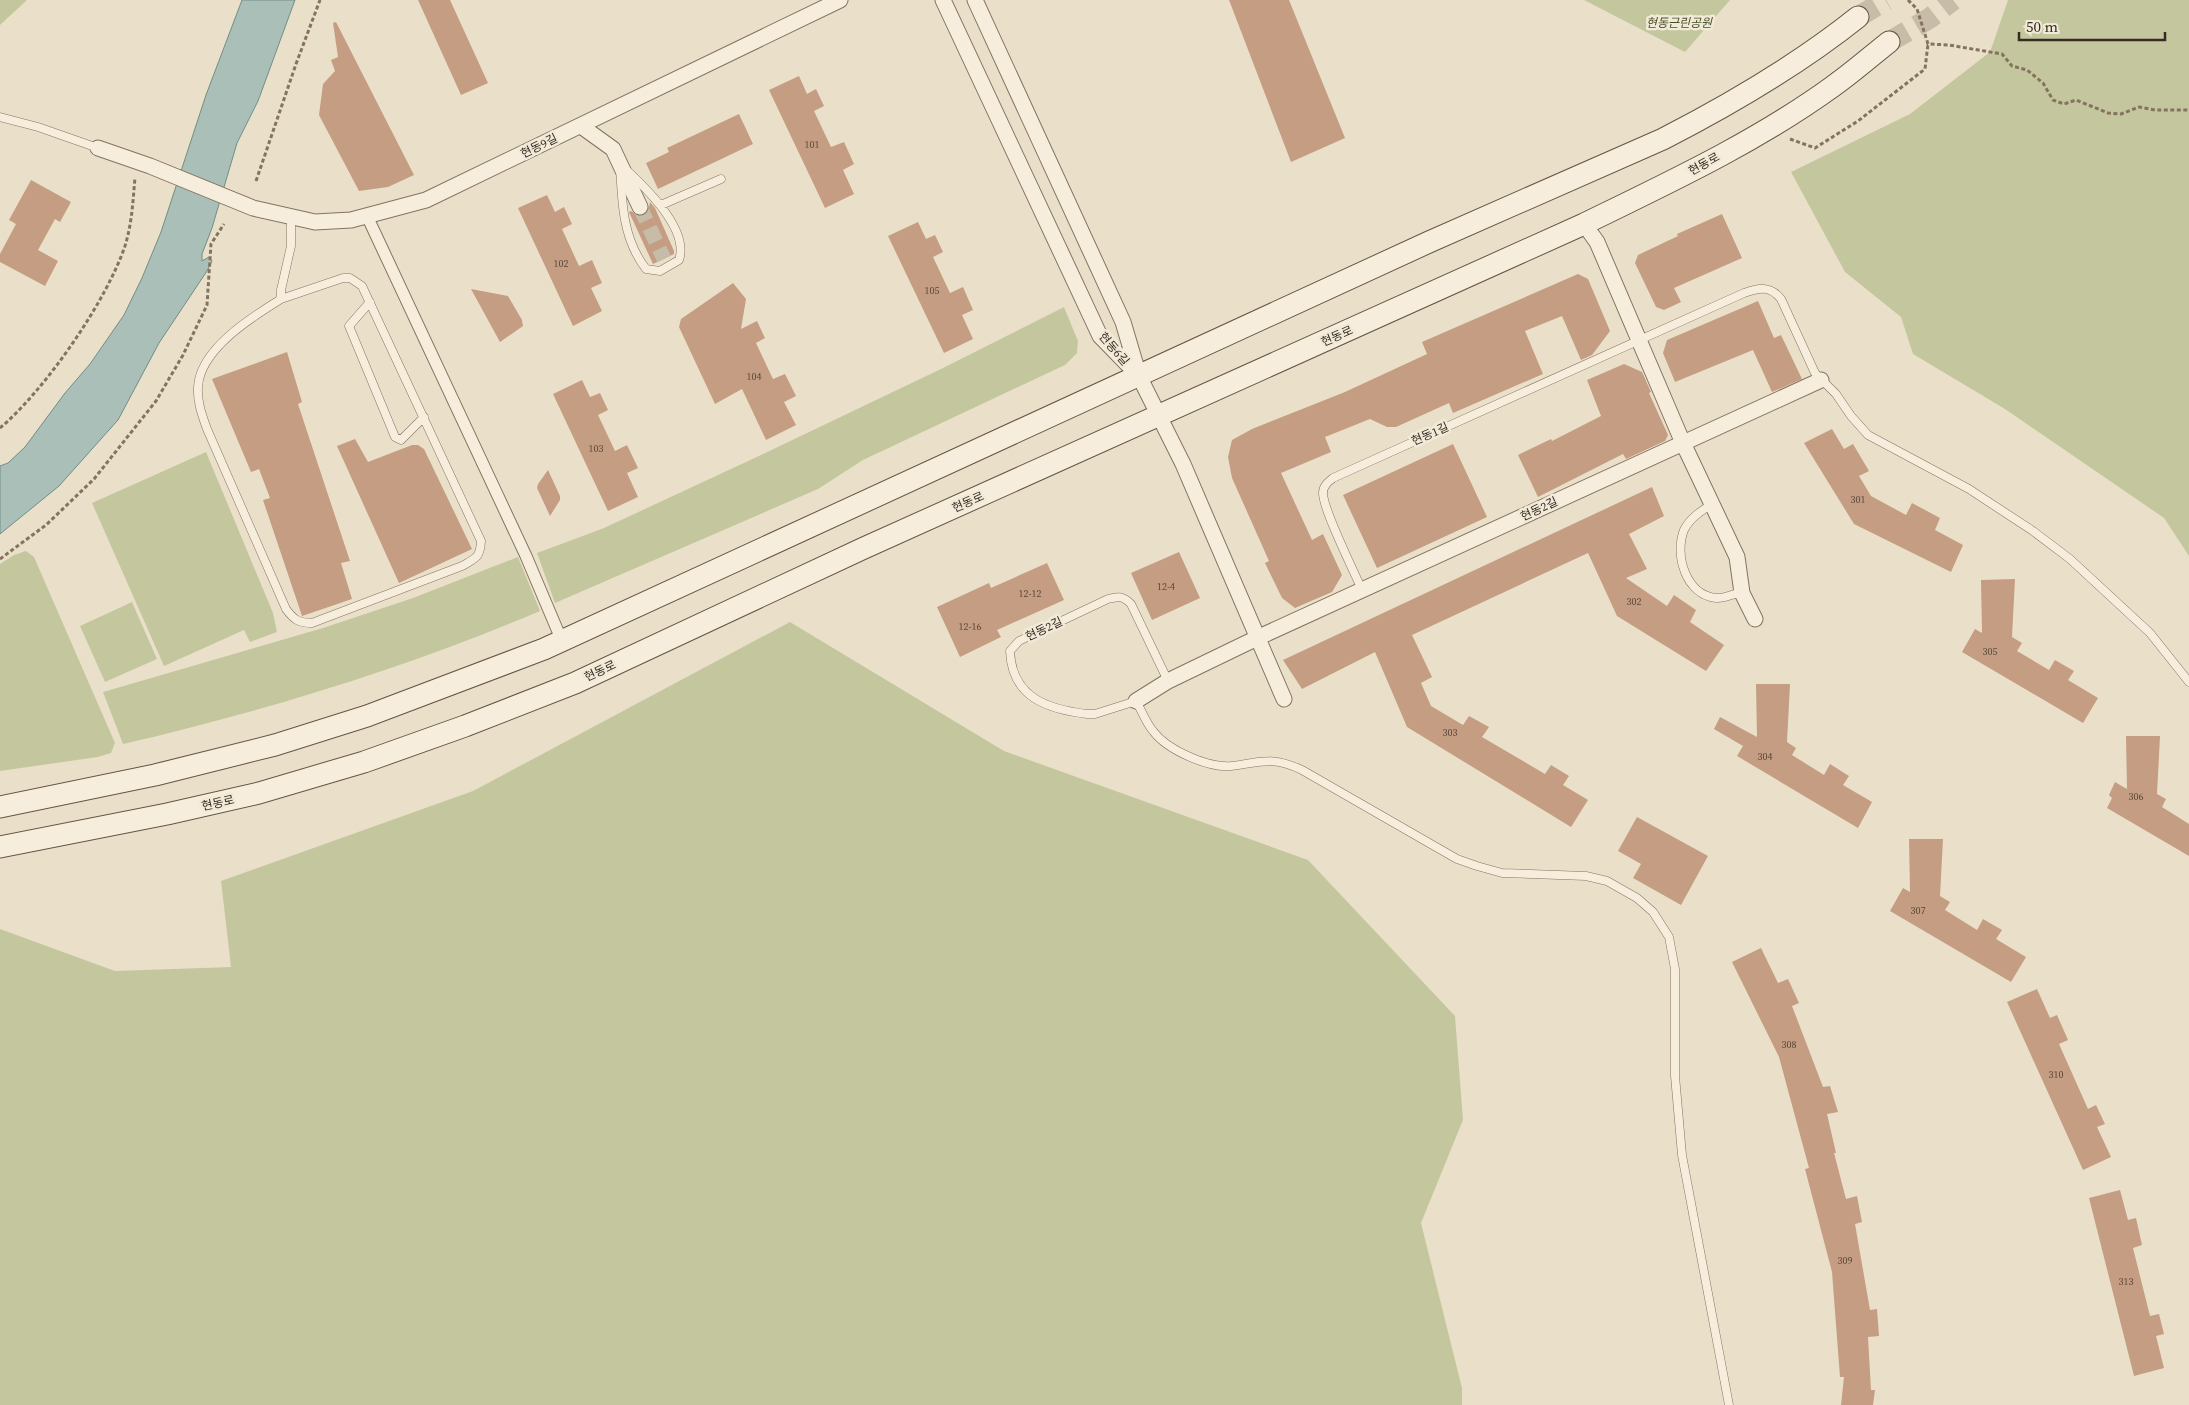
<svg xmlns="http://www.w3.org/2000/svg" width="2189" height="1405" font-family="'Source Serif 4','Noto Sans KR',serif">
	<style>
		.green { fill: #c4c79e }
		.water { fill: #aabfb8; stroke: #718d85 }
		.building { fill: #c49d83 }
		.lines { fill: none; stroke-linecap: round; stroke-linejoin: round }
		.minor-tunnel { stroke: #c6bca8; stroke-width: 15; stroke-dasharray: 15 8; stroke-linecap: butt }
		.secondary-tunnel { stroke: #c6bca8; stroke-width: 21; stroke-dasharray: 21 11; stroke-linecap: butt }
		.service-casing { stroke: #857360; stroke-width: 9 }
		.pedestrian-casing { stroke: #857360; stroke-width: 13 }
		.minor-casing { stroke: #857360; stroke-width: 17 }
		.secondary-casing { stroke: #675443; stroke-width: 23 }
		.path { stroke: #857360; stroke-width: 3; stroke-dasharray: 4 2.5; stroke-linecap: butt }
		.service { stroke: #f6eddc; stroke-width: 8 }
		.pedestrian { stroke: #f6eddc; stroke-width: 11 }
		.minor { stroke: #f6eddc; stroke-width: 15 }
		.secondary { stroke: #f6eddc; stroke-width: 21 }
		.labels { text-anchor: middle; stroke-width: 5; stroke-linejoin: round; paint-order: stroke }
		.number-label { font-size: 10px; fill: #5a483a }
		.park-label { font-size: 12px; font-style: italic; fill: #48512a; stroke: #f2ead8 }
		.street-label { font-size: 12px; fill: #372b22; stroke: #f2ead8 }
	</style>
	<rect width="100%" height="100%" fill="#eae0c9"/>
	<!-- green -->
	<path class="green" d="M0,0H27L0,25Z
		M1584,0H1730L1685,52Z
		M2008,0H2189V556L2164,518L2005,409L1913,354L1901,317L1845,272L1791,172L1910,114L1990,52Z
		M1064,307L1078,341L1077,353L1065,365L863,460L818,489L555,603L537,553L604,528L761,455L943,368Z
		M206,452L273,613L277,632L250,642L244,630L164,666L92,503Z
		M26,551L34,557L115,743L111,753L98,757L0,771V564L14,555Z
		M518,557L540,611C406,668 265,711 123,744L103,692L323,628L413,598Z
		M132,602L157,659L105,682L80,626Z
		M790,622L1004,751L1308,860L1455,1016L1463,1120L1421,1223L1462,1388V1405H0V929L115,971L231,967L221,881L473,791Z"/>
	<!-- water -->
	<path class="water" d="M242,0H295L258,101L237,143L212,228L202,254V261L209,257L212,261L207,271L159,343L118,420L59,486L0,534V466L8,463L25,447L65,393L90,364L124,315L142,278L161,232L206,95Z"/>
	<!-- building -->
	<path class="building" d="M418,0H450L488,83L461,95Z
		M1229,0H1289L1345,138L1291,162Z
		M336,22L414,175L388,187L359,191L319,115L323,84L335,71L331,60L338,57L333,23Z
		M799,76L807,94L816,89L824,106L814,111L831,147L844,142L854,164L843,170L854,194L825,208L769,90Z
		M739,114L753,144L658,189L646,163L669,152L667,148Z
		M31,180L71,202L60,222L55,219L38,250L58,261L45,286L0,262V254L16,224L9,220Z
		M547,195L555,212L564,207L572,224L562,229L579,266L592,260L602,283L591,288L602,311L573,326L518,208Z
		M650,202L655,208L674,251V254L653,264L629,212L631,211L639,216H643L648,212Z
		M1722,214L1742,258L1674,288L1681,302L1664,310L1656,307L1635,263L1638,255L1678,236L1677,234Z
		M918,222L926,239L935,235L943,252L933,257L950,293L963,287L973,310L962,315L973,339L944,353L888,236Z
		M1578,274L1588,279L1610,331L1592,355L1581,360L1562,316L1525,331L1543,374L1453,413L1449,403L1396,427H1387L1370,419L1325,437L1331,452L1281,473L1312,540L1323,534L1342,575L1332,592L1295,608L1282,598L1265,563L1269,561L1232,478L1228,457L1232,440L1252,429L1345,392L1427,354L1422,342Z
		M733,283L746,299L741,329L757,321L765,338L756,343L773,379L785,374L796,396L784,402L796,425L766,440L742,389L715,404L679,327L681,319Z
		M471,289L508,296L522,320L523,326L500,342Z
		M1758,301L1774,338L1781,335L1802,379L1772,392L1753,350L1675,382L1663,353L1667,340Z
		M287,352L302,402L298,404L350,561L341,563L352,599L302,616L263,500L270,498L259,469L251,472L212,379Z
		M1624,364L1642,372L1651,392L1649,393L1668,435L1665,441L1626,459L1623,454L1538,497L1518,455L1551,439L1552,441L1601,416L1587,380Z
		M582,380L590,397L600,393L608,410L598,415L615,451L627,445L638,468L627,473L638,497L608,511L553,394Z
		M1832,429L1844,449L1853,444L1869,471L1859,476L1871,496L1906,515L1912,503L1940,518L1935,530L1963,545L1951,572L1854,524L1804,443Z
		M355,439L368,462L412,445H418L424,449L472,549L399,583L337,446Z
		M1453,444L1487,517L1377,568L1343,495Z
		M548,470L560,496V500L550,516L537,488L538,484Z
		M1652,487L1664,516L1629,534L1647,569L1626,578L1667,606L1674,595L1696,610L1690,622L1724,645L1706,671L1617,616L1588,553L1412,635L1432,677L1421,683L1431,706L1463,725L1469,716L1489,727L1482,737L1545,774L1551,765L1569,776L1563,785L1588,800L1571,827L1407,727L1375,652L1302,689L1283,660Z
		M1179,552L1200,598L1152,620L1131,573Z
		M1047,563L1064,600L997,630L1001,637L960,657L937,607L989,583L991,588Z
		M2015,579L2012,637L2022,643L2017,651L2049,670L2055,660L2074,671L2068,680L2098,698L2083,723L1962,652L1975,629L1982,633L1981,580Z
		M1756,684H1790L1787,742L1796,748L1792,755L1824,775L1830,764L1849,776L1843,785L1872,802L1858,828L1737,756L1743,746L1714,729L1720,717L1757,737Z
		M2126,736H2160L2157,794L2166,799L2162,807L2189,824V856L2107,808L2112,798L2109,795L2115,782L2127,789Z
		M1637,817L1708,856L1681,905L1633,878L1641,864L1618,851Z
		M1909,839H1943L1940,896L1950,902L1945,910L1977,930L1983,919L2002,930L1996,939L2026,957L2011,982L1890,911L1903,888L1910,892Z
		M1761,948L1778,983L1788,979L1799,1003L1792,1006L1823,1087L1830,1086L1838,1112L1827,1114L1836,1153H1834L1846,1199L1857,1196L1862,1222L1855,1224L1870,1310L1877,1309L1879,1336L1868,1337L1871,1390H1875L1873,1405H1841L1844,1377H1840L1832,1272L1805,1169L1809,1168L1779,1057L1732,962Z
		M2037,989L2050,1018L2057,1015L2068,1040L2059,1044L2088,1109L2096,1105L2105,1124L2097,1127L2111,1157L2083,1170L2007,1002Z
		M2120,1190L2128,1220L2136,1218L2142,1245L2133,1248L2150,1316L2159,1314L2164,1334L2156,1336L2164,1368L2134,1376L2089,1198Z"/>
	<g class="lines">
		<!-- minor-tunnel -->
		<path class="minor-tunnel" d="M640,207L664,259"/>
		<!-- secondary-tunnel -->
		<path class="secondary-tunnel" d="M1858,17L1886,0
			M1889,42L1930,18L1953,0"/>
		<!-- service casing -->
		<g class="service-casing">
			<path id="service" d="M0,117L38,127L98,148
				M620,164C641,183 690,228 679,260L660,271L646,269C622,238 622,201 620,164Z
				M661,205L721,179
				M281,299L343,278H350L362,286L481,541C480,558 476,558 462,566L312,623C299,623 294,620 286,609L207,429C202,415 197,402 198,387C200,349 252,317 281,299V290L291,246V218
				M370,302L349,326L395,437L401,440L424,417
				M1712,504C1701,511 1690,518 1684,530C1674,555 1686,595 1716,598C1725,599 1733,593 1742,593
				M1362,590C1354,571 1323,510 1323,493C1323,486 1328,482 1333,478L1744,293C1759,288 1770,285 1781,299L1815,373L1836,394L1851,416L1868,435L1969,489L2033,531L2070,559L2150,633L2189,682
				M1168,681L1131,604C1123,596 1119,596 1108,599L1019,641L1010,651C1012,697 1046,709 1087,714H1095L1136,701C1142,711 1146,723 1153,731C1167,750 1208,768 1231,766C1263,762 1272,756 1302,770L1457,859L1477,866L1502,873L1586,876L1607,881L1637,898L1653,912L1669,937L1675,969V1076L1682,1155L1729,1405"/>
		</g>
		<!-- pedestrian casing -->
		<g class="pedestrian-casing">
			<path id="pedestrian" d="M367,216L526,556L562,641"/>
		</g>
		<!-- minor casing -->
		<g class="minor-casing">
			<path id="minor" d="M943,0L1100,336L1138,375
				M975,0L1123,322L1139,376L1183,464L1284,699
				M581,126L613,149L640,207
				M98,148L150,166L253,208L315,222L351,220L426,200L840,0
				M1584,224L1597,242L1683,443L1737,557L1742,593L1755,619
				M1136,701L1168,681L1257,638L1821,380"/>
		</g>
		<!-- secondary casing -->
		<g class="secondary-casing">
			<path id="secondary" d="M0,807L155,775L275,745L367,716L544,649L1429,242L1663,139C1731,104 1798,65 1858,17
				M0,847L167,814L259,793L364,762L465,726L575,683L864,548L1584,224C1668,183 1756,142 1832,87C1852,73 1870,57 1889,42"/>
		</g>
		<!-- path -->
		<path class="path" d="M1908,0L1917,9L1928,44L1949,45L2002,54L2012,66L2027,70L2043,83L2053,100L2064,104L2076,100L2108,113L2121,114L2139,107L2155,110H2189
			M1790,139L1815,148L1858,121L1925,69L1928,44
			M256,181L296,64L320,0
			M0,428C45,390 106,302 125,246C132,223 133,201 135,177
			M0,559L46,525L94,479L156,401L183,355L207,305L211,244L224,224"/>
		<!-- service -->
		<use href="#service" class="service"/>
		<!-- pedestrian -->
		<use href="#pedestrian" class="pedestrian"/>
		<!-- minor -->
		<use href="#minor" class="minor"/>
		<!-- secondary -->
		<use href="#secondary" class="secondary"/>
	</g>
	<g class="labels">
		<!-- number labels -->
		<g class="number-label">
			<text x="812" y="148">101</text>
			<text x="561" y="267">102</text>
			<text x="932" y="294">105</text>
			<text x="754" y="380">104</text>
			<text x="596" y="452">103</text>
			<text x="1858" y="503">301</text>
			<text x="1166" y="590">12-4</text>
			<text x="1030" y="597">12-12</text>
			<text x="1634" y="605">302</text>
			<text x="970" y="630">12-16</text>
			<text x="1990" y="655">305</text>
			<text x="1450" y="736">303</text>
			<text x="1765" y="760">304</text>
			<text x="2136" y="800">306</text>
			<text x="1918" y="914">307</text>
			<text x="1789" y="1048">308</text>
			<text x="2056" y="1078">310</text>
			<text x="1845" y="1264">309</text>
			<text x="2126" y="1285">313</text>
		</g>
		<!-- park labels -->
		<g class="park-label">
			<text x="1679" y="27">현동근린공원</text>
		</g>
		<!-- street labels -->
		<g class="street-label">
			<text transform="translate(539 146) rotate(-26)" y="4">현동9길</text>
			<text transform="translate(1704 164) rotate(-29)" y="4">현동로</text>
			<text transform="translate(1337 336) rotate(-24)" y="4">현동로</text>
			<text transform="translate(1114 349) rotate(49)" y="4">현동6길</text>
			<text transform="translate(1430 434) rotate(-24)" y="4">현동1길</text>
			<text transform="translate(968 502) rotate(-24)" y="4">현동로</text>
			<text transform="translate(1539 509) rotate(-25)" y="4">현동2길</text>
			<text transform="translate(1044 629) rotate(-25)" y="4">현동2길</text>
			<text transform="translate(600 671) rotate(-25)" y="4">현동로</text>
			<text transform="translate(218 803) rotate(-13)" y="4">현동로</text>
		</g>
	</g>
	<!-- scale -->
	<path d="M2019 32v8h146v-8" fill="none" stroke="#372b22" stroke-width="2.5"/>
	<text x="2026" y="32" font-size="15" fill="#372b22" stroke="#f2ead8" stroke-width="4" paint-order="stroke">50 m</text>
</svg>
